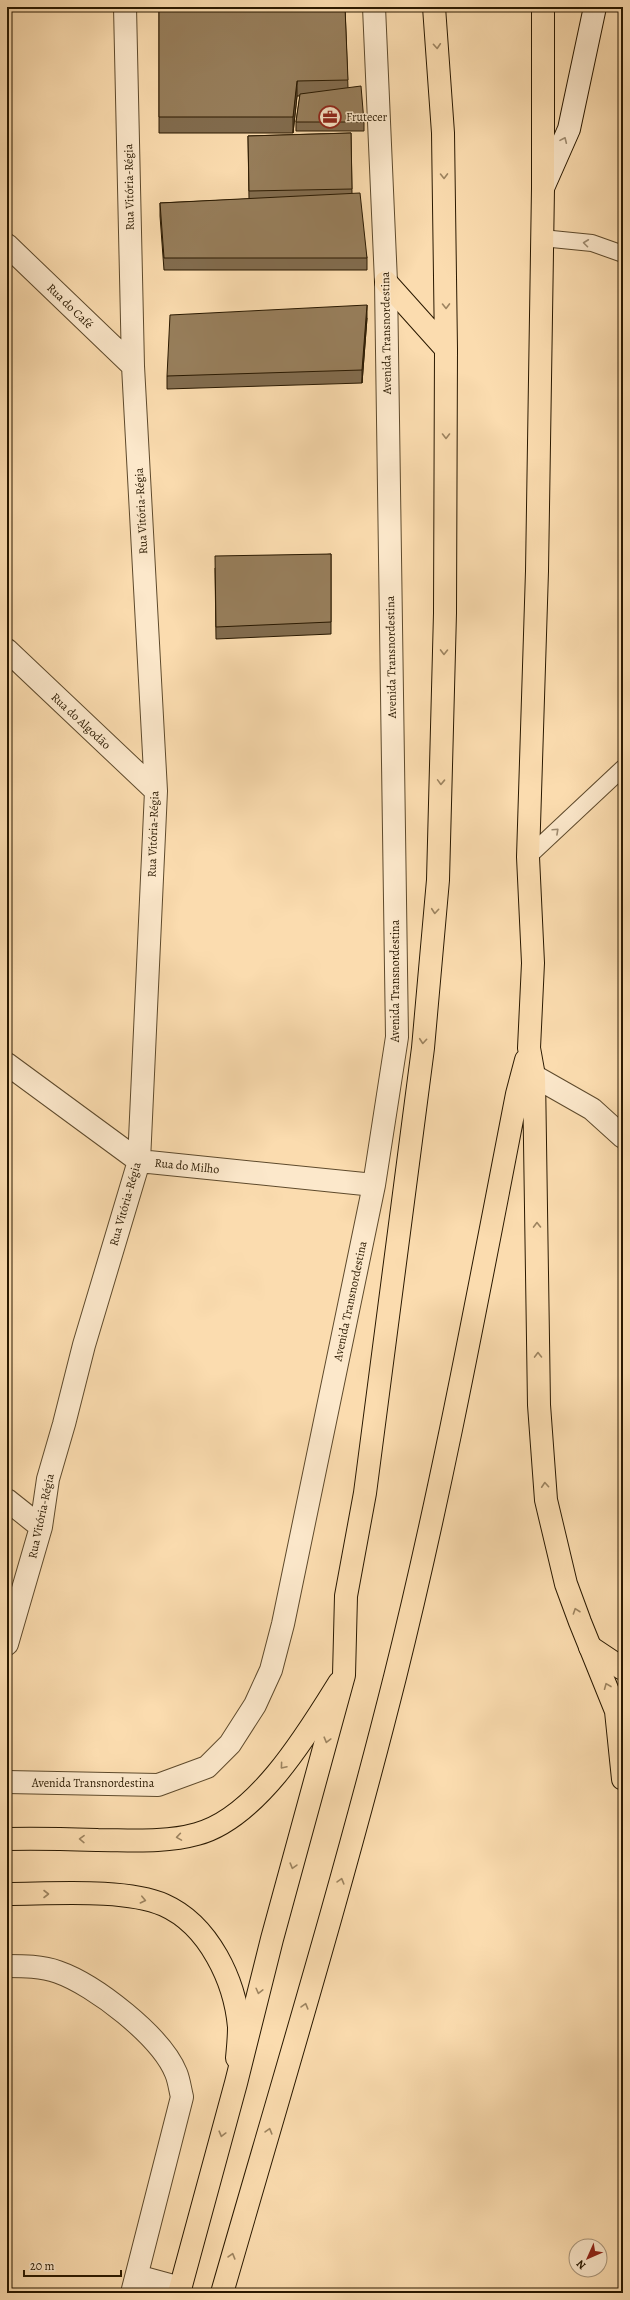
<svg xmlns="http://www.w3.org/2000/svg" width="630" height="2300" font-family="Alegreya,serif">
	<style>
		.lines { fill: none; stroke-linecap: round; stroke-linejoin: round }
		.lane-casing { stroke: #5e4a2c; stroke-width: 18 }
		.street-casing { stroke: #5e4a2c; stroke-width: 24 }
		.secondary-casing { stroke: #2a1900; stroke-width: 24 }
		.primary-casing { stroke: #2a1900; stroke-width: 24 }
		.highway-casing { stroke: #2a1900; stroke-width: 24 }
		.lane { stroke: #fce8cb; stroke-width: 16 }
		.street { stroke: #fce8cb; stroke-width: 22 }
		.secondary { stroke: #fce8cb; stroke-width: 22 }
		.primary { stroke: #fbdcaf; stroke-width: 22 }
		.highway { stroke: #fbdcaf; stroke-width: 22 }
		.wall { fill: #826c4e; stroke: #2a1900 }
		.shaded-wall { fill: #6a5840; stroke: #2a1900 }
		.building { fill: #977e5b; stroke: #2a1900 }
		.oneway { stroke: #9d8460 }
		.oneway2 { stroke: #9e8b70 }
		.labels { text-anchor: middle; stroke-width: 3; stroke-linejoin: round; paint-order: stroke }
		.poi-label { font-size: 12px; fill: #2a1900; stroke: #fce8cb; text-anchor: start }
		.street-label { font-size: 12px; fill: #2a1900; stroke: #fce8cb }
	</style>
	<rect width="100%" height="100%" fill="#fbdcaf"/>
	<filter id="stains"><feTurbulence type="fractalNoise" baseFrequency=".005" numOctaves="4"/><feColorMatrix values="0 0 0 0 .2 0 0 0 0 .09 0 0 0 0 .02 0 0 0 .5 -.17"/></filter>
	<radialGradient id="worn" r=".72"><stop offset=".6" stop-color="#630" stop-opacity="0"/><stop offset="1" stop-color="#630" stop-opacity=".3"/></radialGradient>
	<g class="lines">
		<!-- lane casing -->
		<g class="lane-casing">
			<path id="lane" d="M542,238L592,243L623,254
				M528,857L623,768"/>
		</g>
		<!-- street casing -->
		<g class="street-casing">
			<path id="street" d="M7,245L133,366
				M7,650L156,791
				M7,1064L139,1161L374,1185
				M534,1076L592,1109L623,1137
				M7,1500L41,1527
				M7,1644L41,1527L48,1479L64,1424L84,1345L139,1161L156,791L133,366L125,7
				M7,1782L158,1785L207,1767L230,1744L255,1705L271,1670L283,1624L374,1185L397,1037L386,282L374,7
				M7,1966C23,1966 42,1966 58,1972C95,1985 161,2036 176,2073C179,2080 180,2089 182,2097L132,2293
				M137,2276L181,2288"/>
		</g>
		<!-- secondary casing -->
		<g class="secondary-casing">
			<path id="secondary" d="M543,188L569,129L595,7"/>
		</g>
		<!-- primary casing -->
		<g class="primary-casing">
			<path id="primary" d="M590,1647L623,1669
				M7,1839C37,1838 67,1839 98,1840C130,1840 165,1843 197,1834C257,1818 308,1733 339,1683
				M7,1894C51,1894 125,1888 164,1905C209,1925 235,1981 239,2027C239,2037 238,2048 237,2058"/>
		</g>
		<!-- highway casing -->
		<g class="highway-casing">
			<path id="highway" d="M543,7V188L537,571L528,857L533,963L529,1048L534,1076L539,1405L546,1500L566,1584L580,1622L616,1711L623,1779
				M386,282L446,349
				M179,2293L236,2083L272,1939L344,1675L346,1596L365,1493L423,1048L438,880L445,613L446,349L443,133L434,7
				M222,2293C281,2088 343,1884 395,1677C443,1485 479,1289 517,1094L526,1060"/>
		</g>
		<!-- lane -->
		<use href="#lane" class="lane"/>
		<!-- street -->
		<use href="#street" class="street"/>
		<!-- secondary -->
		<use href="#secondary" class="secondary"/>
		<!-- primary -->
		<use href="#primary" class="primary"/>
		<!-- highway -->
		<use href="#highway" class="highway"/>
	</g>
	<!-- wall -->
	<path class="wall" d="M159,7H354V8H345L348,88L364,122V131H296V122L300,96H297L293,133H159Z
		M351,133L352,193L367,258V270H164L160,216V203L249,199L248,136Z
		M367,318L362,383L167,389V376Z
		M331,554V634L216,639L215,568Z"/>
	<!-- shaded-wall -->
	<path class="shaded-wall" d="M297,81V96L293,133V117Z
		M367,305V318L362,383V370Z"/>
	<!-- building -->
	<path class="building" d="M159,7H345L348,80L297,81L293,117H159Z
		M361,86L364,122H296L300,94Z
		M351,133L352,189L249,191L248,136Z
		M360,193L367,258H164L160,203Z
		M367,305L362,370L167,376L170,315Z
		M331,554V622L216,627L215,556Z"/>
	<!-- one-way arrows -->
	<defs><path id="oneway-chevron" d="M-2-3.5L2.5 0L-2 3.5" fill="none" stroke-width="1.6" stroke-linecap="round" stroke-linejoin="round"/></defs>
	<g class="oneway">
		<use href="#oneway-chevron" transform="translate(437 46) rotate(86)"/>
		<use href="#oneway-chevron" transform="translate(444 176) rotate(89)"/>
		<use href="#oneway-chevron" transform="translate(446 306) rotate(89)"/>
		<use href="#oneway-chevron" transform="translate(446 436) rotate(90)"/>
		<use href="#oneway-chevron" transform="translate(444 652) rotate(91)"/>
		<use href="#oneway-chevron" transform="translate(441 782) rotate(92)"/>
		<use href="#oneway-chevron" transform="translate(435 911) rotate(95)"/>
		<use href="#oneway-chevron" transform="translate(423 1041) rotate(95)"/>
		<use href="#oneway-chevron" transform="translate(537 1225) rotate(-91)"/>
		<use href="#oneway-chevron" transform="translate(538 1355) rotate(-91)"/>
		<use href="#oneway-chevron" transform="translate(545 1485) rotate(-94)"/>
		<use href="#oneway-chevron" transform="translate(576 1611) rotate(-109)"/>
		<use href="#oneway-chevron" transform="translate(607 1686) rotate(-112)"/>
		<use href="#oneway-chevron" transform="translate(327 1740) rotate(105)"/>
		<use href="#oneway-chevron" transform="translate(283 1766) rotate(130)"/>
		<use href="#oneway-chevron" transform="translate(179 1837) rotate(171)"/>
		<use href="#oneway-chevron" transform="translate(82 1839) rotate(-179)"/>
		<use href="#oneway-chevron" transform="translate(293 1866) rotate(106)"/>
		<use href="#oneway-chevron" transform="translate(341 1881) rotate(-74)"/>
		<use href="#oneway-chevron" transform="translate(46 1894)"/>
		<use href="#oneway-chevron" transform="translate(143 1900) rotate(13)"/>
		<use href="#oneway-chevron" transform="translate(259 1991) rotate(104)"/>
		<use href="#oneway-chevron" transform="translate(305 2006) rotate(-74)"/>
		<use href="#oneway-chevron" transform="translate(269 2131) rotate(-74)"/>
		<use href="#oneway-chevron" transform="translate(222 2134) rotate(105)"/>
		<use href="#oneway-chevron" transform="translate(232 2256) rotate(-74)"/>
	</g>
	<g class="oneway2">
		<use href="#oneway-chevron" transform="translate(564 140) rotate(-66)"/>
		<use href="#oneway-chevron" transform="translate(586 243) rotate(-173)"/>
		<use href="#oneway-chevron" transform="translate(556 831) rotate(-43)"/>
	</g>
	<!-- icons -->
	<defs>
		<g id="office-ring" transform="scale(1.15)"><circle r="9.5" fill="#fce8cb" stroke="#8f2418" stroke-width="1.5"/><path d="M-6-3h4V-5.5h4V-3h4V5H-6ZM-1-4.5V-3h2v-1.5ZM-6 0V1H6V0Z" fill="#8f2418"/></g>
	</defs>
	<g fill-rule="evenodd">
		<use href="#office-ring" x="330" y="117"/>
	</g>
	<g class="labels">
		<!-- poi labels -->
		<g class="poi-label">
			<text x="346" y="121">Frutecer</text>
		</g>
		<!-- street labels -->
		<g class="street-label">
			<text transform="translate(129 187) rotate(-91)" y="4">Rua Vitória-Régia</text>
			<text transform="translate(70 306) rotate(44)" y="4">Rua do Café</text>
			<text transform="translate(386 333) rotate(-91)" y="4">Avenida Transnordestina</text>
			<text transform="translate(141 511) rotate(-93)" y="4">Rua Vitória-Régia</text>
			<text transform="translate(391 657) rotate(-91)" y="4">Avenida Transnordestina</text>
			<text transform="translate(81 721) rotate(43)" y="4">Rua do Algodão</text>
			<text transform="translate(153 834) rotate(-88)" y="4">Rua Vitória-Régia</text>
			<text transform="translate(395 981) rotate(-90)" y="4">Avenida Transnordestina</text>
			<text transform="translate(187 1166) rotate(6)" y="4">Rua do Milho</text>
			<text transform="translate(125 1204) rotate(-74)" y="4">Rua Vitória-Régia</text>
			<text transform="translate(350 1301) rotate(-78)" y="4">Avenida Transnordestina</text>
			<text transform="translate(41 1516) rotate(-78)" y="4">Rua Vitória-Régia</text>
			<text x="93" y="1787">Avenida Transnordestina</text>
		</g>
	</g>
	<!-- margin -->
	<rect width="630" height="2300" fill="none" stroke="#fbdcaf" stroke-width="24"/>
	<rect x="8" y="8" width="614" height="2284" fill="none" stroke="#2a1900" stroke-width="2"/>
	<rect x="12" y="12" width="606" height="2276" fill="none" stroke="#2a1900"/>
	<!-- north arrow -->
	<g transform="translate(588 2258) rotate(225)"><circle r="19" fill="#fce8cb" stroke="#a8957a"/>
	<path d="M0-3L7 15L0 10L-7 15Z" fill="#8f2418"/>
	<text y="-6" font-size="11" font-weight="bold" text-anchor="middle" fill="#2a1900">N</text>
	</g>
	<!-- scale -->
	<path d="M24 2270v6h97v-6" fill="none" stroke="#2a1900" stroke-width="2"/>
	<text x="30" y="2270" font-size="12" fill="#2a1900" stroke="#fce8cb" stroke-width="3" paint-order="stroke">20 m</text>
	<rect width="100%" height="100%" filter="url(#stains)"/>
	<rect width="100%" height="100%" fill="url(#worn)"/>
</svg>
